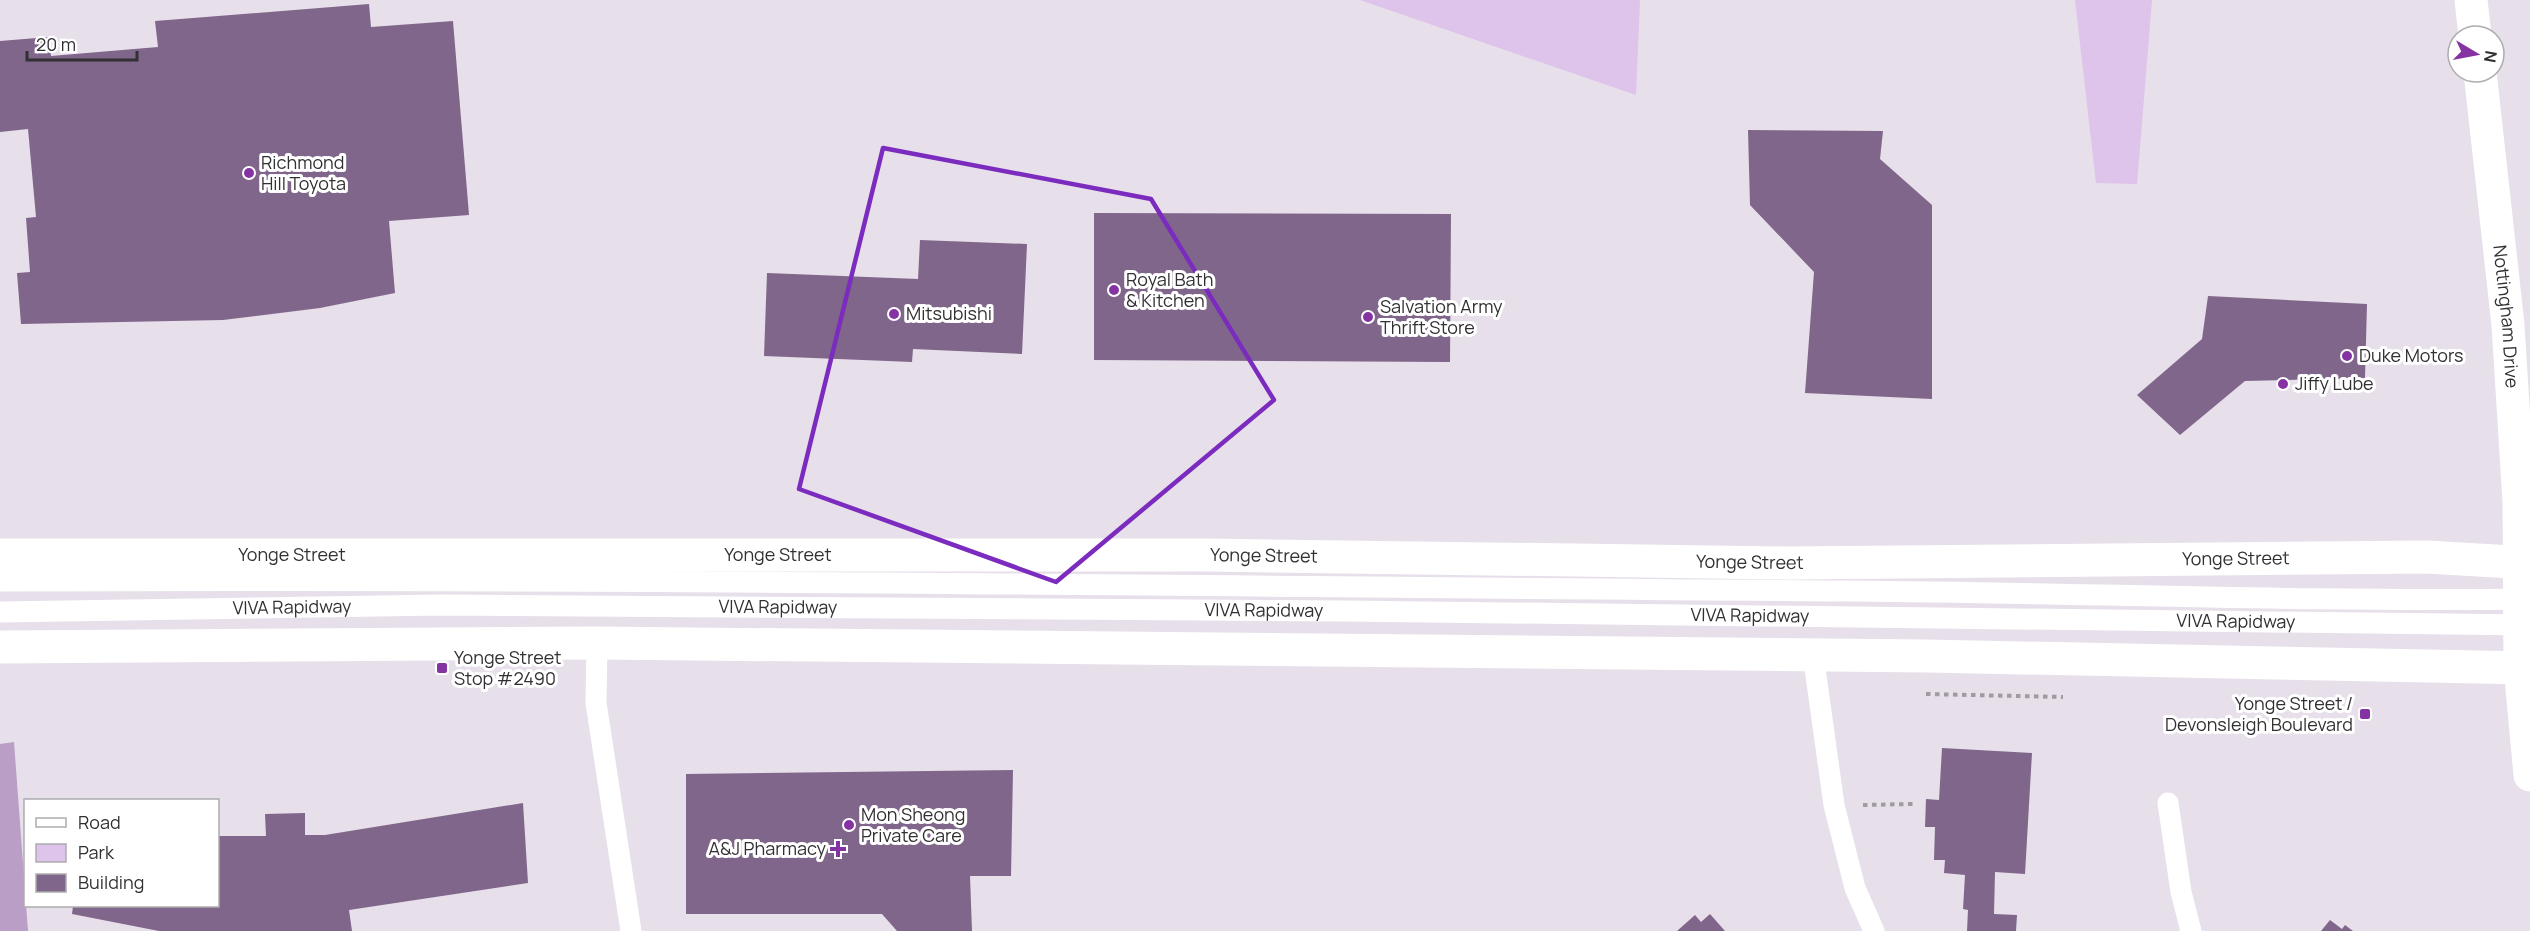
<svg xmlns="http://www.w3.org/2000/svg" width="2530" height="931" font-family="Manrope,sans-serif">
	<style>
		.green { fill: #dec3ea }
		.forest { fill: #ba9ec6 }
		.building { fill: #80668b }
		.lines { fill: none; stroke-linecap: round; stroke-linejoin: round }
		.path { stroke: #a09aa2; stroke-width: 4; stroke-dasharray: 4.5 4.5; stroke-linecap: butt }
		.lane { stroke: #fff; stroke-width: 21 }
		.street { stroke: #fff; stroke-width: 33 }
		.secondary { stroke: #fff; stroke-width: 33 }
		.primary { stroke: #fff; stroke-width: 33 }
		.marked { fill: none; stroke: #7b2cbf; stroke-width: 4.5; stroke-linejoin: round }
		.poi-dot { fill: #8533a2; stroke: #fff; stroke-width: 2 }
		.labels { text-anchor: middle; stroke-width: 6; stroke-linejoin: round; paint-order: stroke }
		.poi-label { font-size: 18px; fill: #333034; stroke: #fff; text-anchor: start }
		.street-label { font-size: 18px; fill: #333034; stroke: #fff }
	</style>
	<rect width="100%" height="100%" fill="#e7dfea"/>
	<!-- green -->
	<path class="green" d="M1360,0H1640L1636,95Z
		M2075,0H2152L2137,184L2096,183Z"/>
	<!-- forest -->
	<path class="forest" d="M14,742L28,931H0V744Z"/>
	<!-- building -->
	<path class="building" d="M369,4L371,27L453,21L469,215L389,221L395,293L320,308L223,320L21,324L17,273L30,272L26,218L36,217L28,129L0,132V41L49,37L51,56L158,47L155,21Z
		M1748,130L1883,131L1880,159L1932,205V399L1805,393L1814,272L1750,205Z
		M1094,213L1451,214L1450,362L1094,360Z
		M920,240L1027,244L1022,354L913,349L912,362L764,356L767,273L918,279Z
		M2208,296L2367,304L2365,378L2245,381L2180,435L2137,395L2202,339Z
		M1942,748L2032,753L2025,874L1995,872L1994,914L2017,915L2016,931H1967L1968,910L1963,909L1965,875L1944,873L1945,860H1934L1935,827H1925L1926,799L1939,800Z
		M1013,770L1011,876H970L972,931H897L882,914H686V774Z
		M523,803L528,883L349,910L352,931H159L72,914L73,906H218V836H266L265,814L305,813V835H325Z
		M1710,914L1725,931H1677L1695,915L1701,922Z
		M2330,920L2342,929L2345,925L2353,931H2321Z"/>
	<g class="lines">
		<!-- path -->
		<path class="path" d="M1926,694L2063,697
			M1863,805L1913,804"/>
		<!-- lane -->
		<g class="lane">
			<path d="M0,581C619,578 1238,587 1856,591C2081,593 2306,602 2530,599"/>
			<path id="s1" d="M0,612L441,605L1346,611L2530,625"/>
			<path d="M597,643L596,703L631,931"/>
			<path d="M1813,654L1834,805L1855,888L1874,931"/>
			<path d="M2168,803L2181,892L2191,931"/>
		</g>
		<!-- street -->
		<g class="street">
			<path d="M2471,0L2475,36"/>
			<path id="s2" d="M2480,72L2508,325L2519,502L2520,667"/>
		</g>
		<!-- secondary -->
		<path class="secondary" d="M2520,667L2530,775"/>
		<!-- primary -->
		<g class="primary">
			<path id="s3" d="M0,555H1206L1788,563L2427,557L2530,563"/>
			<path d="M0,647L597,643L1927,656L2530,668"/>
		</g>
	</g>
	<!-- marked area -->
	<path class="marked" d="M883,148L1151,199L1274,400L1056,582L799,489Z"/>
	<!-- markers -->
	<g class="poi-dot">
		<circle cx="249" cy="173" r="6"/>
		<circle cx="1114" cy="290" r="6"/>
		<circle cx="894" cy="314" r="6"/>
		<circle cx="1368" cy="317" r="6"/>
		<circle cx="2347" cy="356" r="6"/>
		<circle cx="2283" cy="384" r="6"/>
		<rect x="436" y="662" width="12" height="12" rx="3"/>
		<rect x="2359" y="708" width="12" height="12" rx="3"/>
		<circle cx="849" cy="825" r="6"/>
		<path d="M835 840h6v6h6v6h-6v6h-6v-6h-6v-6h6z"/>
	</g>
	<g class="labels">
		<!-- poi labels -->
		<g class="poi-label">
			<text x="261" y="169">Richmond<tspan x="261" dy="21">Hill Toyota</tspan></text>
			<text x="1126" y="286">Royal Bath<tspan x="1126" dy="21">&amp; Kitchen</tspan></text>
			<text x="1380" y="313">Salvation Army<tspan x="1380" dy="21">Thrift Store</tspan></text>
			<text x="906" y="320">Mitsubishi</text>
			<text x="2359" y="362">Duke Motors</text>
			<text x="2295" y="390">Jiffy Lube</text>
			<text x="454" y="664">Yonge Street<tspan x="454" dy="21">Stop #2490</tspan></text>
			<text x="2353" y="710" text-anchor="end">Yonge Street /<tspan x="2353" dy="21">Devonsleigh Boulevard</tspan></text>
			<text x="861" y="821">Mon Sheong<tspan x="861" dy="21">Private Care</tspan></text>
			<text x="826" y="855" text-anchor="end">A&amp;J Pharmacy</text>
		</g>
		<!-- street labels -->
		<g class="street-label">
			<text dy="6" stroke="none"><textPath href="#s2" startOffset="246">Nottingham Drive</textPath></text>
			<text dy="6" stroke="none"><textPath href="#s3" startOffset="292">Yonge Street</textPath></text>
			<text dy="6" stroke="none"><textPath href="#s3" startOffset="778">Yonge Street</textPath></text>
			<text dy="6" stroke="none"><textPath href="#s3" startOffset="1264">Yonge Street</textPath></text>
			<text dy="6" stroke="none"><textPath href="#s3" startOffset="2236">Yonge Street</textPath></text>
			<text dy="6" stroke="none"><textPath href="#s3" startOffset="1750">Yonge Street</textPath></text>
			<text dy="6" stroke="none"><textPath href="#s1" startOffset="292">VIVA Rapidway</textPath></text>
			<text dy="6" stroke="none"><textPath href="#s1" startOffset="778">VIVA Rapidway</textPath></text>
			<text dy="6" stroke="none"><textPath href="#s1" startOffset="1264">VIVA Rapidway</textPath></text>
			<text dy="6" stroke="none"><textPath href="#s1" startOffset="1750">VIVA Rapidway</textPath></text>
			<text dy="6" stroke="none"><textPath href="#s1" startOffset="2236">VIVA Rapidway</textPath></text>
		</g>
	</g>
	<!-- legend -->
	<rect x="24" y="799" width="195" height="108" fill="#ffffff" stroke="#adacae" stroke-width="1.5"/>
	<rect x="36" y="818" width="30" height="9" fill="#ffffff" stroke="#adacae" stroke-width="1.5"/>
	<text x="78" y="829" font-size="18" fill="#333034">Road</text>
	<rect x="36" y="844" width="30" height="18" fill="#dec3ea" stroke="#adacae" stroke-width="1.5"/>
	<text x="78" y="859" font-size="18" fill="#333034">Park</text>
	<rect x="36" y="874" width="30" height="18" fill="#80668b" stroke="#adacae" stroke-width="1.5"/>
	<text x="78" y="889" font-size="18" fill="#333034">Building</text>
	<!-- north arrow -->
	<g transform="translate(2476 54) rotate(100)"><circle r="28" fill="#ffffff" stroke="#adacae" stroke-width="1.5"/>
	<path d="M0-4.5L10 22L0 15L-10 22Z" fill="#8533a2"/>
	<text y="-9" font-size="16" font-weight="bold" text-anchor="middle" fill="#333034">N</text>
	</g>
	<!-- scale -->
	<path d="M27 51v9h110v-9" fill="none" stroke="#333034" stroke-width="3"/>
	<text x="36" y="51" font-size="18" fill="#333034" stroke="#ffffff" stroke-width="4.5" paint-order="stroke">20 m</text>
</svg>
